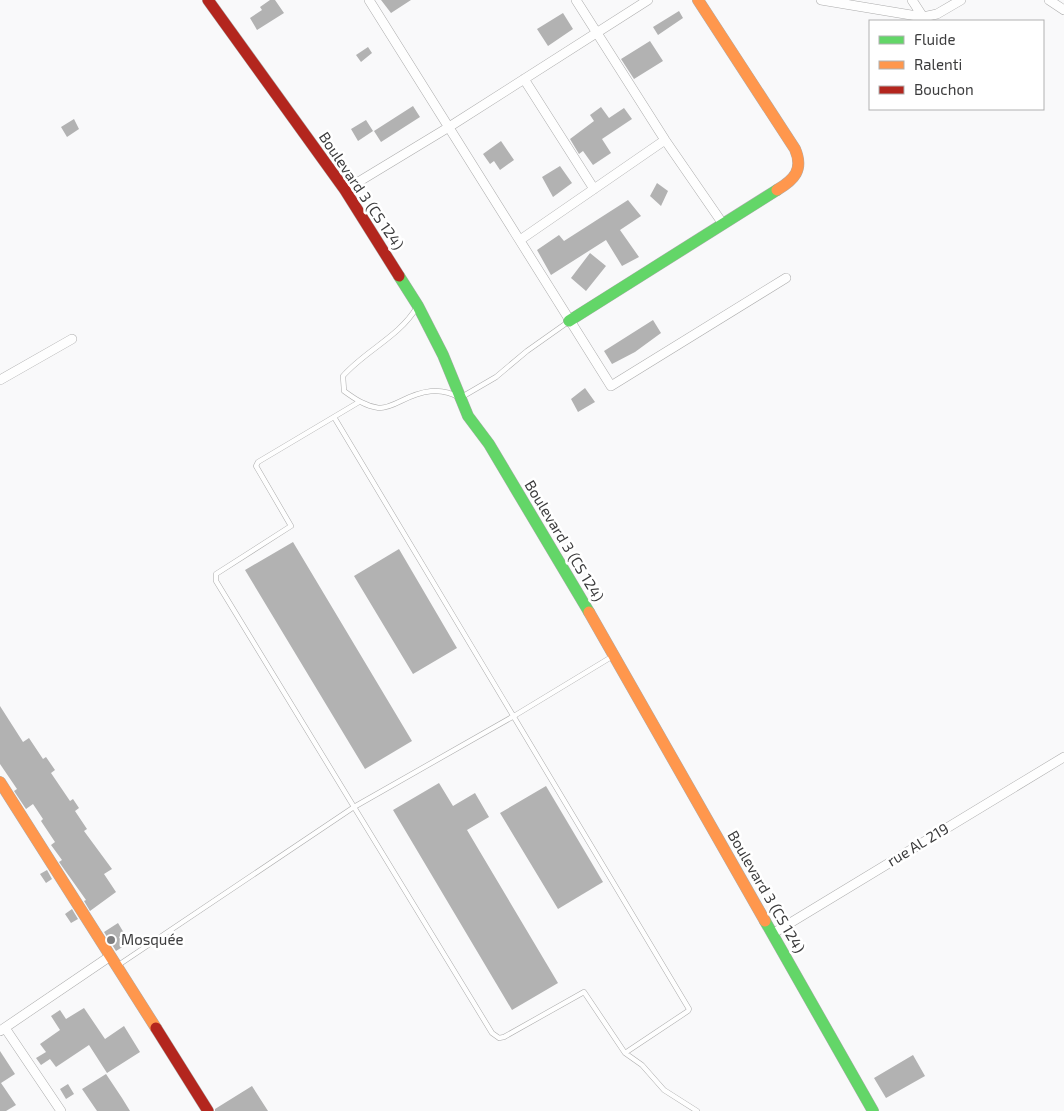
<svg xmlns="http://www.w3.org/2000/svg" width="1064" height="1111" font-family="'Exo 2',sans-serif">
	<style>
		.building { fill: #b2b2b2 }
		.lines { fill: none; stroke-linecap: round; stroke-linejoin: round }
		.lane-casing { stroke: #acacac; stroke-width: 5.5 }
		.street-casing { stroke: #acacac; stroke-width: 10 }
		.fast-casing { stroke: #acacac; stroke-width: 12 }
		.slow-casing { stroke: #acacac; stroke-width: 12 }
		.jam-casing { stroke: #acacac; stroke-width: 12 }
		.lane { stroke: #fefefe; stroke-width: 4.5 }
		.street { stroke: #fefefe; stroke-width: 9 }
		.fast { stroke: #63d668; stroke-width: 11 }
		.slow { stroke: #ff974d; stroke-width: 11 }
		.jam { stroke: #b3261e; stroke-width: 11 }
		.poi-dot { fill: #7e7e7f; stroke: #fff; stroke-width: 2 }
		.labels { text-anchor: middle; stroke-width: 5; stroke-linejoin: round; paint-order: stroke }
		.street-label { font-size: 15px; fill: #3c3c3d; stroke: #fff }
		.poi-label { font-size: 15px; fill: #3c3c3d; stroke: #fff; text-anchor: start }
	</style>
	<rect width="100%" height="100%" fill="#f9f9fa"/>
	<!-- building -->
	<path class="building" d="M270,0H275L284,13L257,30L250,18L262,10L260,7Z
		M381,0H411L391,13Z
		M679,11L683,18L658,35L653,27Z
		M563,13L573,29L548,46L537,29Z
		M650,41L663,61L634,79L621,59Z
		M368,47L372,53L361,62L356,55Z
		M413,106L420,117L381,142L374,131Z
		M601,107L609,118L624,108L632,119L602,139L611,153L593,165L583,151L579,154L570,139L594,121L590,115Z
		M74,119L79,129L67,137L61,127Z
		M366,120L373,131L358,141L351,129Z
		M501,141L514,160L500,170L494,161L490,164L483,154Z
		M560,166L572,183L553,197L542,177Z
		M657,183L668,191L661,206L650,196Z
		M628,200L641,216L620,230L639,257L622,266L606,240L551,275L537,250L559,235L564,241Z
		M590,253L606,266L586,291L571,278Z
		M653,320L661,333L635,352L612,364L604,351Z
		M585,388L595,402L578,412L571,399Z
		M293,542L412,741L365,769L245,570Z
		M399,549L457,648L413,674L354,576Z
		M0,706L23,742L29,738L43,759L46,757L55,770L51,773L70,801L73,799L79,808L75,811L87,829L84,831L112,869L104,874L116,892L90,911L84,901L86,900L59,862L62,860L51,845L55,842L41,821L43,819L33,804L26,809L14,791L17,789L0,764Z
		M439,783L453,806L475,793L489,817L467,830L558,983L512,1010L393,810Z
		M546,786L603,882L558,909L500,813Z
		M47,870L52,879L46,883L40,874Z
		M72,909L78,919L71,923L65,914Z
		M118,923L124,933L119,937L124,946L116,951L104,932Z
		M84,1008L105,1039L124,1026L140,1052L107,1073L89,1045L56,1067L50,1059L41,1065L36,1058L46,1052L40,1044L60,1030L51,1016L60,1010L66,1019Z
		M0,1051L15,1074L1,1083L16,1105L6,1111H0Z
		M913,1055L925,1076L886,1098L874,1078Z
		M106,1074L122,1098L130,1111H97L82,1089Z
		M68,1084L74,1094L66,1099L60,1089Z
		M252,1086L268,1111H215V1109Z"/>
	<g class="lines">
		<!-- lane casing -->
		<g class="lane-casing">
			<path id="lane" d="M417,307C399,337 366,350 343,376L344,391C355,399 365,406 379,408C386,408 395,404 401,401C421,391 440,386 460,398L496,377L527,351L568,322
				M359,402L258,462L256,466L291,526L216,574V581L492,1033L499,1038L504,1037L584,992L625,1053L642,1065L664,1090L697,1111
				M334,417L689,1009L688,1011L625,1053
				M117,966L354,807L514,716L613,656"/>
		</g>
		<!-- street casing -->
		<g class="street-casing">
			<path id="street" d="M369,0L611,386L786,278
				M576,0L665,140L723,224
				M821,0L923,17L937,14L961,0
				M912,0L923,17
				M1049,0L1064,10
				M524,79L594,189
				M345,190L449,127L648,0
				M520,240L665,140
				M0,380L72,339
				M772,934L1064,757
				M5,1028L61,1111
				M0,1031L109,957"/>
		</g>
		<!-- fast casing -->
		<g class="fast-casing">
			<path id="fast" d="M399,276L418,306L443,355L468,416L489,444L589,612
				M569,321L777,190
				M765,921L873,1111"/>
		</g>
		<!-- slow casing -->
		<g class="slow-casing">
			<path id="slow" d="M698,0L795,149C804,170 794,180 777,190
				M589,612L765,921
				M0,782L156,1028"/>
		</g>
		<!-- jam casing -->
		<g class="jam-casing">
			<path id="jam" d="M208,0L345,190L399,276
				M156,1028L208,1111"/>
		</g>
		<!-- lane -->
		<use href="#lane" class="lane"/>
		<!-- street -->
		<use href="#street" class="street"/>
		<!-- fast -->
		<use href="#fast" class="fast"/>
		<!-- slow -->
		<use href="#slow" class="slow"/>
		<!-- jam -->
		<use href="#jam" class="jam"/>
	</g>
	<!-- markers -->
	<circle class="poi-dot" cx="111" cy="940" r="5"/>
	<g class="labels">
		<!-- street labels -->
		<g class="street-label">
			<text transform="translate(361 191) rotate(56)" y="5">Boulevard 3 (CS 124)</text>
			<text transform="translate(564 541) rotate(59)" y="5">Boulevard 3 (CS 124)</text>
			<text transform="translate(918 845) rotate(-31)" y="5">rue AL 219</text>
			<text transform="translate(766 892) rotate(60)" y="5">Boulevard 3 (CS 124)</text>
		</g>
		<!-- poi labels -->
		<g class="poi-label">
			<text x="121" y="945">Mosquée</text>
		</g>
	</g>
	<!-- legend -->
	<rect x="869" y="20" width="175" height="90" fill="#ffffff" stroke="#b1b1b1"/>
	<rect x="879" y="36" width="25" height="8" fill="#63d668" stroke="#b1b1b1"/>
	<text x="914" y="45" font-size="15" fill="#3c3c3d">Fluide</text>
	<rect x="879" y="61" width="25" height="8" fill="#ff974d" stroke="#b1b1b1"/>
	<text x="914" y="70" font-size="15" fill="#3c3c3d">Ralenti</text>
	<rect x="879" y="86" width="25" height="8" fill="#b3261e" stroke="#b1b1b1"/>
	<text x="914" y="95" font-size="15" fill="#3c3c3d">Bouchon</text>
</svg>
